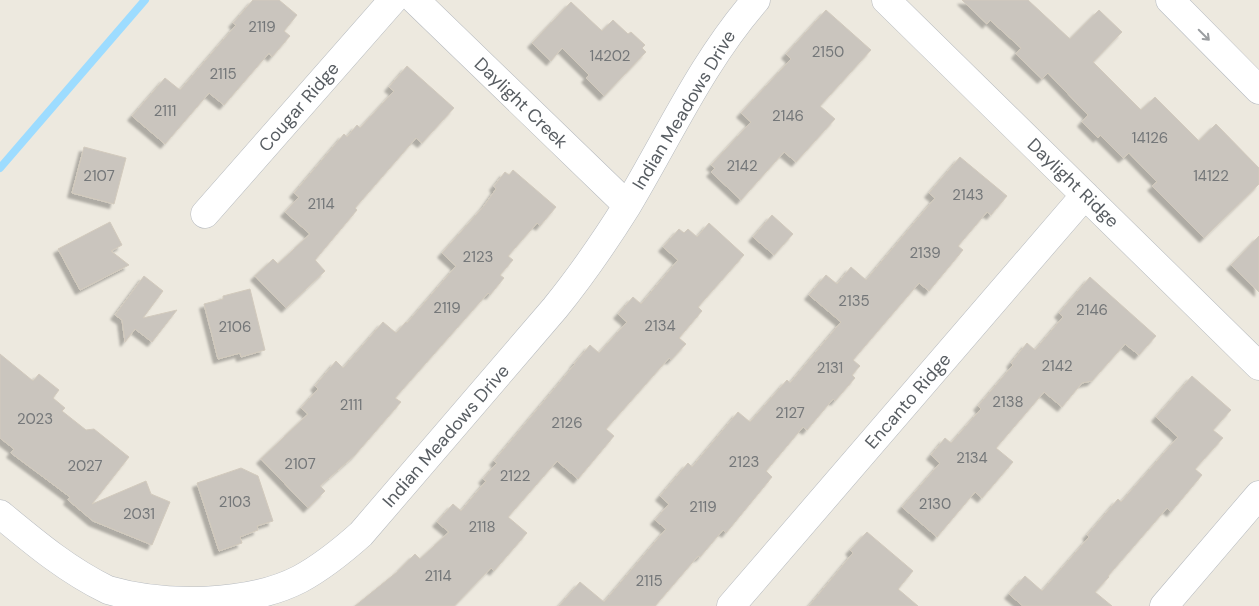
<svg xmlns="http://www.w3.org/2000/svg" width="1259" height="606" font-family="'DM Sans',sans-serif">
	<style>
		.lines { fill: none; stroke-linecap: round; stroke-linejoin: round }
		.stream { stroke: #9ddcff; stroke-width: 8 }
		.building { fill: #cac5be; stroke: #d2cabd; filter: url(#shadow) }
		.street-casing { stroke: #b5b9be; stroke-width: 29 }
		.secondary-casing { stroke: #b5bac0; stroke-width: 29 }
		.street { stroke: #fff; stroke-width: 28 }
		.secondary { stroke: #fff; stroke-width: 28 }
		.oneway { stroke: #9b9ea1 }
		.labels { text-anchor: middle; stroke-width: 4; stroke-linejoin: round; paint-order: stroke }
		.number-label { font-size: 15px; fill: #747779 }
		.street-label { font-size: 18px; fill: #585d62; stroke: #fff }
	</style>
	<defs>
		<filter id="shadow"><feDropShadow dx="-4.5" dy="4.5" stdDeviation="1" flood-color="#0004"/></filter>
	</defs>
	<rect width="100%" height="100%" fill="#ede9df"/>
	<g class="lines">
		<!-- stream -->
		<path class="stream" d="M0,168L145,0"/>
	</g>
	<!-- building -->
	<path class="building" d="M253,0H279L297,15L284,31L290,36L272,57L269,53L224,105L209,93L165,144L132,116L165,78L180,90L236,25L233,23Z
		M962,0H1028L1070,39L1099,10L1122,32L1093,62L1141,110L1155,97L1199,141L1216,124L1259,168V184L1204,238L1152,186L1157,182L1129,153L1123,158L1100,135L1098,138L1082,122L1088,115L1048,73L1042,79L1016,54L1021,48L990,20L987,24Z
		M571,2L602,31L613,20L628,34L631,32L645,45L642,48L646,52L604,96L586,78L589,75L562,48L551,61L532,43Z
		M826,10L871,50L820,106L835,119L796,162L784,152L741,200L711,172L715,168L711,165L751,122L741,113L791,59L786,54Z
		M407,66L454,108L422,143L416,138L355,208L357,210L315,260L325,271L286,308L255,276L273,259L278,264L310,234L285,212L299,197L294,193L344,134L347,137L357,125L360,128L394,91L389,87Z
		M84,147L126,158L114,204L72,193Z
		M960,157L1007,196L991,215L987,212L958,246L963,250L929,291L919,283L853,360L860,366L852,375L855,378L835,401L833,399L807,430L803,427L766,471L772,477L726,533L723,530L700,557L698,556L655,606H559L580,582L604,602L666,529L655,520L669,504L660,496L688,463L692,467L738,412L750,422L787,380L790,383L841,322L809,295L826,275L837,284L851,267L866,280L935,198L929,193Z
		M513,170L556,207L540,226L537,223L508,256L513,260L500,275L504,278L490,295L488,293L395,398L401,402L355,455L320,486L325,491L308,508L261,459L308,414L301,408L318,389L315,386L336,361L343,368L383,322L396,333L406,322L407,323L456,266L442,253L484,206L496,189L494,186L505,172L509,175Z
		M772,215L793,234L774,255L753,237Z
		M110,222L122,245L111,251L129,265L80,290L58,249Z
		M709,223L744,255L698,307L702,311L679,338L686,344L671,360L669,358L606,429L614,436L578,479L557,461L508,517L527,533L494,571L491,568L454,606H355L397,572L415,554L420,559L449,532L437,522L453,504L461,511L486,481L483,479L497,463L494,461L575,364H574L590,345L599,353L627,322L618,314L633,297L641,304L678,260L663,247L679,229L684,233L688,229L697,237Z
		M1259,236V292L1231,265Z
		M144,276L163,291L143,318L177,310L152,342L135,329L125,342L122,320L115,315Z
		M1090,277L1156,336L1139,355L1125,344L1092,381L1082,383L1062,407L1044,392L996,448L1013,462L982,498L975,492L937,537L902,507L940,463L931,455L945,438L951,443L981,409L978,406L1013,365L1011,363L1027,343L1035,350L1063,317L1059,313Z
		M250,289L265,350L241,357L240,353L218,359L204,304L223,299V296Z
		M0,354L33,381L39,374L59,390L53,398L65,408L62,411L86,430L94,429L129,457L92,504L146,481L151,494L170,502L152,545L93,521L68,500L70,497L11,453L14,449L0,438Z
		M1192,376L1231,410L1213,430L1223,438L1195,469L1202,475L1171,512L1167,508L1108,576L1109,577L1095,592L1112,606H1023L1009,594L1025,576L1042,591L1089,537L1087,535L1118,499L1121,502L1178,437L1156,417Z
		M241,468L258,476L273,521L257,526L258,530L240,537L242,543L219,551L197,483Z
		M867,532L913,571L898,589L918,606H809L853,553L850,550Z"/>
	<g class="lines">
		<!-- street casing -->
		<g class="street-casing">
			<path id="street" d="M415,0L627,205
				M886,0L1259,366
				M205,214L393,0
				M0,514C35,543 67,570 108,590C163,606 248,606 300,579C322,567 342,551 361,534L555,308C581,276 605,241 627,206C669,136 702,62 756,0
				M731,606L1085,195
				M1164,606L1259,495"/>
		</g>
		<!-- secondary casing -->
		<g class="secondary-casing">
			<path id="secondary" d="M1170,0L1259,90"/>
		</g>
		<!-- street -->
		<use href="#street" class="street"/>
		<!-- secondary -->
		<use href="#secondary" class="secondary"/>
	</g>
	<!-- one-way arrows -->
	<defs><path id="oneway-shaft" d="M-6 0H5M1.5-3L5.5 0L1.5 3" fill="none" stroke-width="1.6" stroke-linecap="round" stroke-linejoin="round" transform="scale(1.25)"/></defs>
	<use class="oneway" href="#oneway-shaft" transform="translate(1204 35) rotate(45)"/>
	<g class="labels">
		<!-- number labels -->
		<g class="number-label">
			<text x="262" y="32">2119</text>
			<text x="828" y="57">2150</text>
			<text x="610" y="61">14202</text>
			<text x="223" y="79">2115</text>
			<text x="165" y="116">2111</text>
			<text x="788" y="121">2146</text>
			<text x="1150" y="143">14126</text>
			<text x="742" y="171">2142</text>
			<text x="99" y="181">2107</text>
			<text x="1211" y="181">14122</text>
			<text x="968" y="200">2143</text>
			<text x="321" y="209">2114</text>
			<text x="925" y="258">2139</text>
			<text x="478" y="262">2123</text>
			<text x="854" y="306">2135</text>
			<text x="447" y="313">2119</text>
			<text x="1092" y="315">2146</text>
			<text x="660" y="331">2134</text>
			<text x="235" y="332">2106</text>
			<text x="1057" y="371">2142</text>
			<text x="830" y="373">2131</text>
			<text x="1008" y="407">2138</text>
			<text x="351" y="410">2111</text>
			<text x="790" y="418">2127</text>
			<text x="35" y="424">2023</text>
			<text x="567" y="428">2126</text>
			<text x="972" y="463">2134</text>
			<text x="744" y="467">2123</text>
			<text x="300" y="469">2107</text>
			<text x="85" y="471">2027</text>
			<text x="515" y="481">2122</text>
			<text x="235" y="507">2103</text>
			<text x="935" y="509">2130</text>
			<text x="703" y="512">2119</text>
			<text x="139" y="519">2031</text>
			<text x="482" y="532">2118</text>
			<text x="438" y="581">2114</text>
			<text x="649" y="586">2115</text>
		</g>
		<!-- street labels -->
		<g class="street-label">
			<text transform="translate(521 103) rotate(44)" y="6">Daylight Creek</text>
			<text transform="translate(299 107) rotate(-49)" y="6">Cougar Ridge</text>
			<text transform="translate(684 110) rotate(-59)" y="6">Indian Meadows Drive</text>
			<text transform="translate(1073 183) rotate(44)" y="6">Daylight Ridge</text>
			<text transform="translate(908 401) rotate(-49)" y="6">Encanto Ridge</text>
			<text transform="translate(446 436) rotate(-49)" y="6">Indian Meadows Drive</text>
		</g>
	</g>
</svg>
